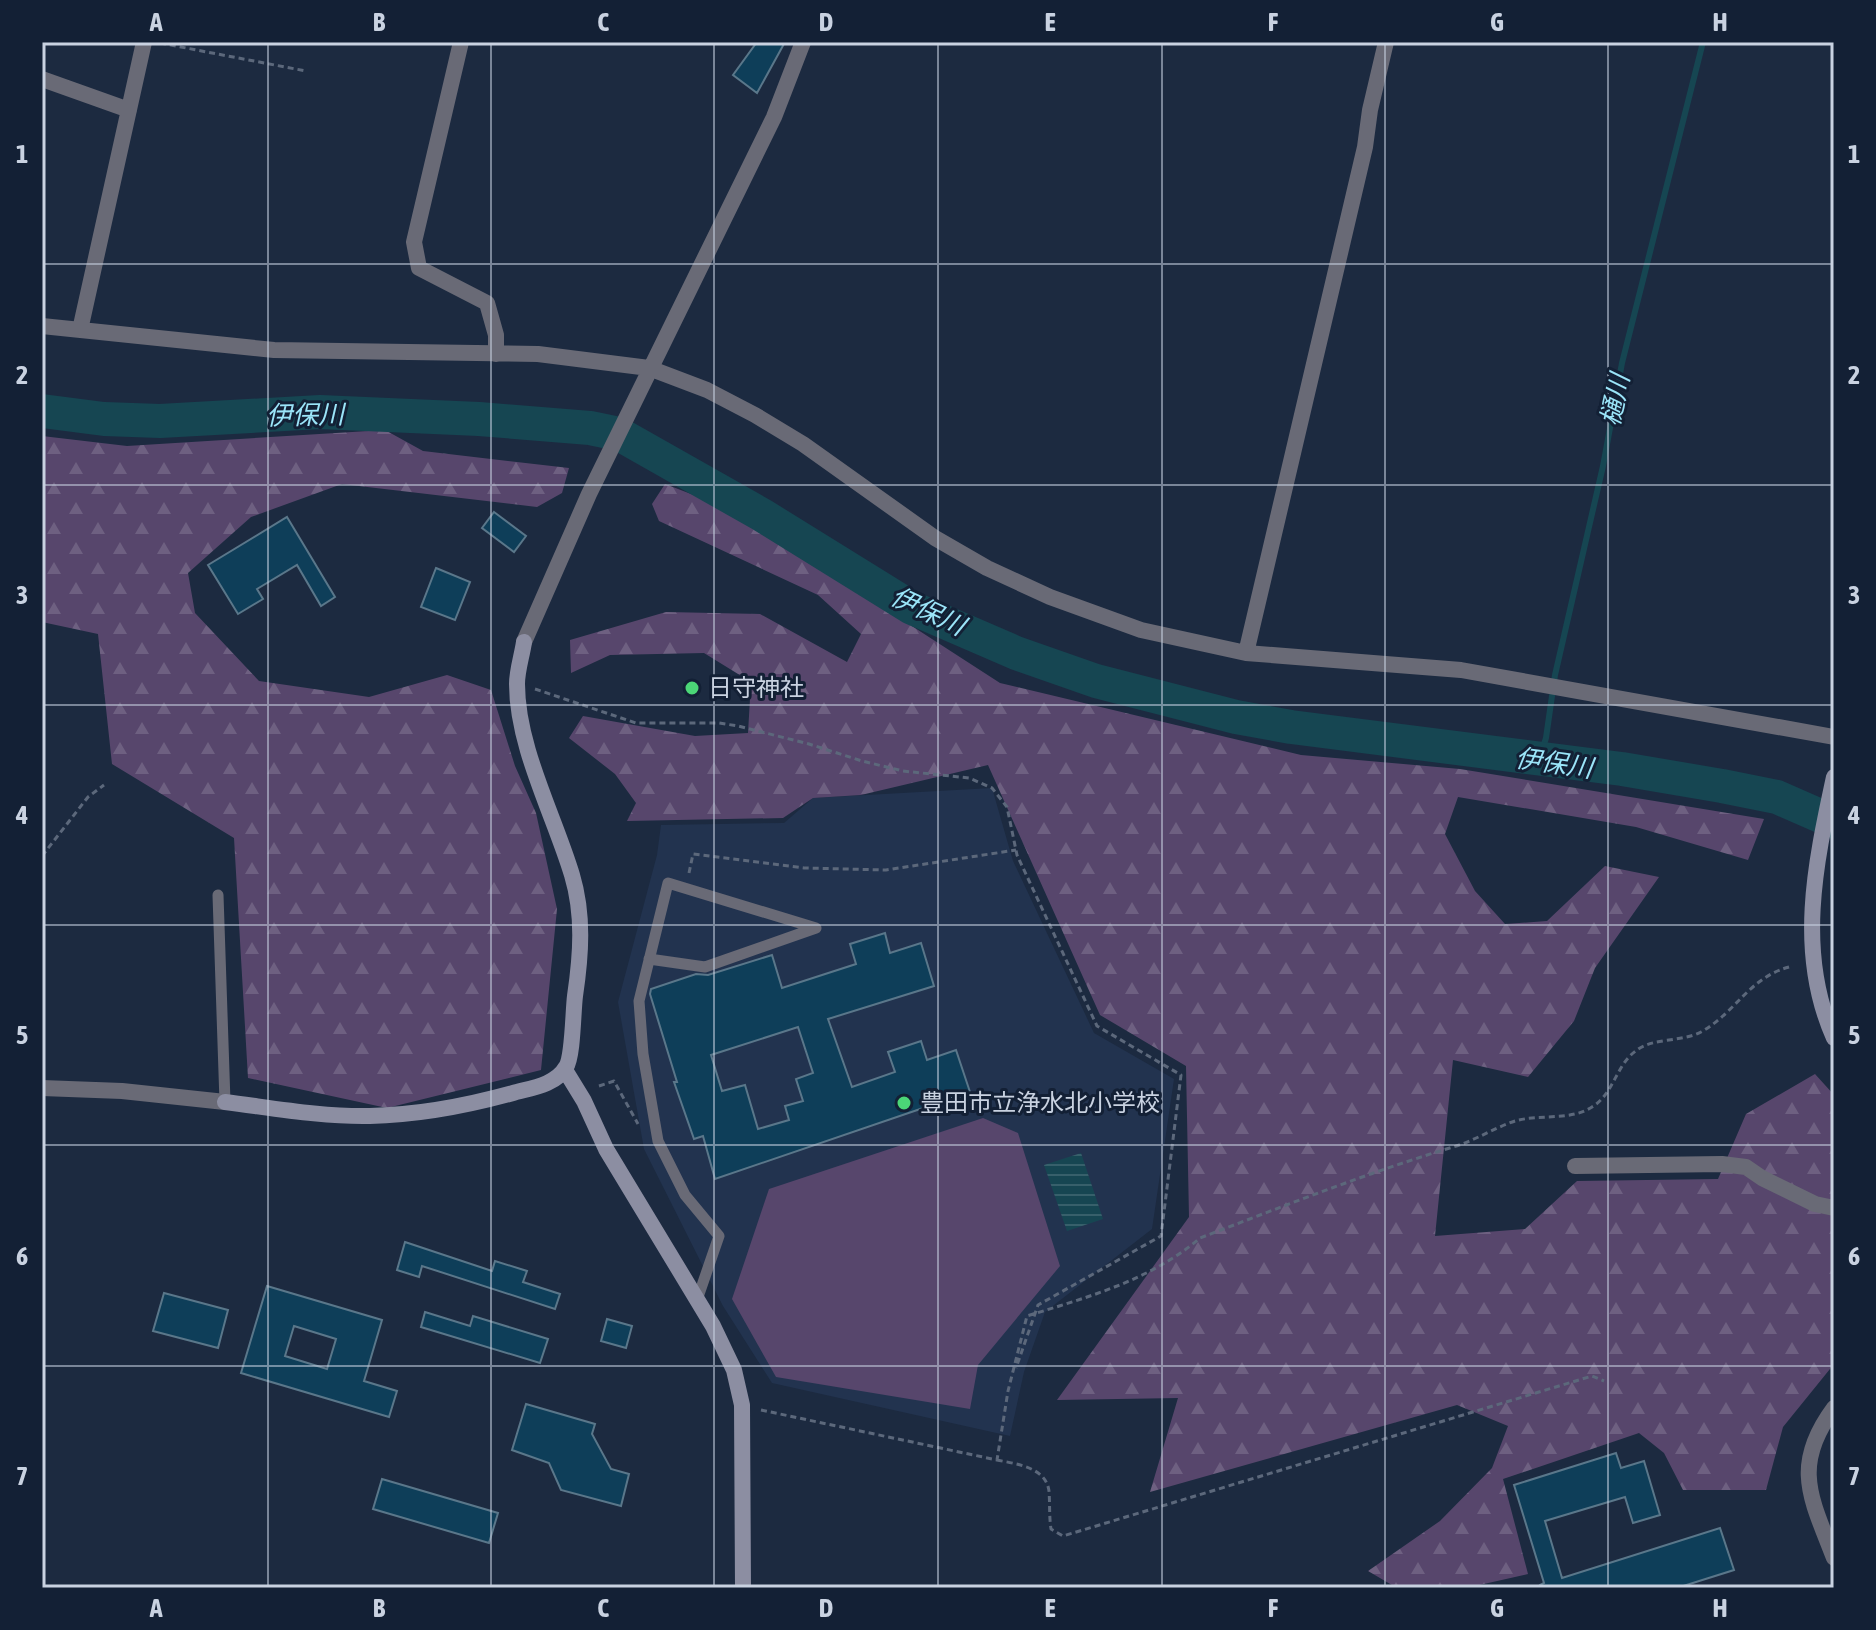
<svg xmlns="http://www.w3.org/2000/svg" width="1876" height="1630" font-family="'Asap Condensed','Noto Sans JP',sans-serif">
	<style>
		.built { fill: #22334f }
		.forest { fill: url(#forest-firs) }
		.park { fill: #57466c }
		.water { fill: url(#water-rules) }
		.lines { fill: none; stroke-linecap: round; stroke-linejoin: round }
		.stream { stroke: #164652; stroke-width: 6 }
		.river { stroke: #164652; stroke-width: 34 }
		.building { fill: #0e3e59; stroke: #5a778a; stroke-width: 2; fill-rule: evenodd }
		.path { stroke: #5c687b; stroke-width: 3; stroke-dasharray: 6 4; stroke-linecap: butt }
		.lane { stroke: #696a76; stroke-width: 11 }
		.street { stroke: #696a76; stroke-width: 16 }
		.secondary { stroke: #8c8ea2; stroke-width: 16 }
		.grid { fill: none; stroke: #c9d2e1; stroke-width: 2; stroke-opacity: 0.55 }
		.poi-dot { fill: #4bd677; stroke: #132035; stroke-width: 3 }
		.labels { text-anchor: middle; stroke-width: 6; stroke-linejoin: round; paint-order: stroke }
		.poi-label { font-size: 24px; fill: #c9d2e1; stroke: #132035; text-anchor: start }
		.water-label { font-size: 26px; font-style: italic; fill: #9be5f9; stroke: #132035 }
		.neatline { fill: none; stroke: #c9d2e1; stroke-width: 3 }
		.grid-label { font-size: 26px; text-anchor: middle; font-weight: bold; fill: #c9d2e1 }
	</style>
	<defs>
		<pattern id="forest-firs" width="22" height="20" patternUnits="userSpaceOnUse" patternTransform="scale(2)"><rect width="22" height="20" fill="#57466c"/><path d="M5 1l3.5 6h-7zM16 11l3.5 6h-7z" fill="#6e6081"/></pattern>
		<pattern id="water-rules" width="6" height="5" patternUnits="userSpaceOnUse" patternTransform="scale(2)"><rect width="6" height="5" fill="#164652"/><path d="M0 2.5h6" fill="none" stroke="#37606b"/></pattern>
	</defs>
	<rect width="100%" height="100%" fill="#1c2a40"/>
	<!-- built -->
	<path class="built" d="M992,788L1013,861L1094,1033L1174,1079L1152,1229L1045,1312L1024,1372L1010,1436L772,1383L723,1306L644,1149L618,1002L657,855L661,825L784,823L813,798Z"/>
	<!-- forest -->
	<path class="forest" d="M385,430L423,451L569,468L562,493L537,507L342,484L251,517L188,573L195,613L259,681L369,697L447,675L491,690L515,766L536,813L557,909L541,1070L387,1108L248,1078L234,838L112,764L98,634L42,622V436L127,446Z
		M665,484L704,499L850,586L1000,683L1301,755L1460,769L1764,819L1748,860L1636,827L1458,797L1445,834L1475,891L1505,924L1547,921L1605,866L1659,877L1595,968L1574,1021L1528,1077L1453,1060L1435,1236L1525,1229L1577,1181L1718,1179L1746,1114L1815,1074L1834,1095V1364L1783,1427L1766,1490H1683L1664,1453L1639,1433L1503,1479L1528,1574L1466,1588H1397L1368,1571L1440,1521L1492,1468L1508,1426L1457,1405L1150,1492L1178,1398L1057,1400L1189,1217L1186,1066L1100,1015L988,765L861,795L813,798L783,818L627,821L636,803L615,774L569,738L583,716L695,736L748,733L751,682L704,653L610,655L571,673L570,640L666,612L760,614L847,662L861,634L818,595L659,521L652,504Z"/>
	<!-- park -->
	<path class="park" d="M983,1118L1018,1133L1060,1266L978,1365L970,1409L776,1377L732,1299L769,1189Z"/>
	<!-- water -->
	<path class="water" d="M1081,1153L1103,1219L1067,1231L1044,1165Z"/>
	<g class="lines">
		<!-- stream -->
		<path class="stream" d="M1539,760L1546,738L1555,675L1603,466L1622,363L1703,42"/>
		<!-- river -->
		<path class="river" d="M42,411L104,419L160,421L320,412L479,419L590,428L619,434L762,515L912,608L1016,653L1096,681L1236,717L1291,727L1622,769L1722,786L1777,797L1834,822"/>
	</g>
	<!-- building -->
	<path class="building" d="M757,42H785L757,93L733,75Z
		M494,512L526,536L514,552L482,528Z
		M287,517L335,597L321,606L297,565L257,589L263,599L238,614L208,565Z
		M436,568L470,582L455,620L421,607Z
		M885,933L890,953L921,943L934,986L828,1019L852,1087L895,1072L888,1052L921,1041L927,1060L956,1050L970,1092L715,1179L703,1136L694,1139L674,1082H677L650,994L651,989L696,974L708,975L772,955L782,988L856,964L850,944ZM798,1027L813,1073L796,1079L803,1101L785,1106L789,1120L758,1129L745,1085L722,1091L711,1055Z
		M405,1242L492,1271L495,1261L527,1271L523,1282L560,1294L555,1309L422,1266L419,1277L397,1270Z
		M267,1286L382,1320L364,1381L397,1391L389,1417L241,1373ZM294,1326L336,1339L327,1369L285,1356Z
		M164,1293L228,1310L218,1348L153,1331Z
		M425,1312L470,1326L473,1316L548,1339L540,1363L421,1327Z
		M607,1319L632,1326L626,1348L601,1341Z
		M526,1404L595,1424L592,1434L611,1469L629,1474L621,1506L561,1490L549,1463L512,1450Z
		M1616,1453L1621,1468L1644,1461L1660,1515L1633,1523L1625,1497L1545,1521L1562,1578L1720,1528L1734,1570L1677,1588H1541L1540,1585L1544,1583L1514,1485Z
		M382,1479L498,1513L489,1543L373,1509Z"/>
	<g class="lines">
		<!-- path -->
		<path class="path" d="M160,43L306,71
			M535,689L636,723H719L738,726L809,744L862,761L903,771L969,778L992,788L1007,807L1017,855L1097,1026L1181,1075L1161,1236L1038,1305L1016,1368
			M42,856L88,797L104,785
			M689,873L693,854L804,868L886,870L1016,850
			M599,1086L614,1081L638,1124
			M761,1410L997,1460L1008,1391L1027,1316C1088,1297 1151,1280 1200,1238C1284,1206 1367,1173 1453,1147C1474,1141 1494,1128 1515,1121C1539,1114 1571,1121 1592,1107C1614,1094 1616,1064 1637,1050C1652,1038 1682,1042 1701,1032C1738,1011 1749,976 1793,966
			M997,1460C1016,1464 1046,1467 1049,1491C1050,1504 1049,1516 1051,1529L1063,1536L1592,1376L1604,1381"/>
		<!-- lane -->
		<path class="lane" d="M218,895L225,1102
			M649,959L705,967L816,928L668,883L639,1001L643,1054L658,1141L685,1195L719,1236L697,1300"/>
		<!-- street -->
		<path class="street" d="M461,42L414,242L419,268L487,303L496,335V354
			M42,79L129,110
			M42,326L274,350L538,354L649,368L707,390L755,415L803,444L935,538L987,568L1050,597L1141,630L1246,653L1461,670L1834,737
			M80,330L144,42
			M524,642L589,494L774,117L803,42
			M1246,653L1365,147L1370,110L1386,42
			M42,1088L122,1091L225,1102
			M1575,1166L1722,1164L1746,1167L1762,1178L1815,1204L1834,1208
			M1834,1408C1791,1466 1811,1498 1834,1558"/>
		<!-- secondary -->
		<path class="secondary" d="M1834,777C1815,865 1796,953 1834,1038
			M565,1070L584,1101L606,1149L713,1326L734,1370L742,1405L743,1588
			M225,1102C273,1108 322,1117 370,1116C419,1115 466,1106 513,1093C531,1088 556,1085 566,1067C573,1057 573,1011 575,996C581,955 584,915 572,875C554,815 517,747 517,684C517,670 522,656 524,642"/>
	</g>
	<!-- grid -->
	<path class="grid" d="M268,42V1588M491,42V1588M714,42V1588M938,42V1588M1162,42V1588M1385,42V1588M1608,42V1588M42,264H1834M42,485H1834M42,705H1834M42,925H1834M42,1145H1834M42,1366H1834"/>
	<!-- markers -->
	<g class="poi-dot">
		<circle cx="692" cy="688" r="8"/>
		<circle cx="904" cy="1103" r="8"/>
	</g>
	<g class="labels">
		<!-- poi labels -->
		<g class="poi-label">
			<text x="708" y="696">日守神社</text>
			<text x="920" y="1111">豊田市立浄水北小学校</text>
		</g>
		<!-- water labels -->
		<g class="water-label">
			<text transform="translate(1615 400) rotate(-78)" y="9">樋川</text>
			<text transform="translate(305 415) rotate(-1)" y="9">伊保川</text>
			<text transform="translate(928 611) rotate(25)" y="9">伊保川</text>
			<text transform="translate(1554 763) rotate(8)" y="9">伊保川</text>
		</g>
	</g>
	<!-- border -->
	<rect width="1876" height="1630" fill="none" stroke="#132035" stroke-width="88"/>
	<rect x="44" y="44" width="1788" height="1542" class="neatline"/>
	<g class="grid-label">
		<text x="156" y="31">A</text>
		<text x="379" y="31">B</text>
		<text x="603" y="31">C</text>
		<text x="826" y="31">D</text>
		<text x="1050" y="31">E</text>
		<text x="1273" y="31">F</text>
		<text x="1497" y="31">G</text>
		<text x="1720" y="31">H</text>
		<text x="22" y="163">1</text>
		<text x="1854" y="163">1</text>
		<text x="22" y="384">2</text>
		<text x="1854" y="384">2</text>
		<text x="22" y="604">3</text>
		<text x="1854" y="604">3</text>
		<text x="22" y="824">4</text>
		<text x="1854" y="824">4</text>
		<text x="22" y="1044">5</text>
		<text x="1854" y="1044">5</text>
		<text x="22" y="1265">6</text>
		<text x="1854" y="1265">6</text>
		<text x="22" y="1485">7</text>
		<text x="1854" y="1485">7</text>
		<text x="156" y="1617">A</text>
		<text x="379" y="1617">B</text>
		<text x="603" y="1617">C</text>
		<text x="826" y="1617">D</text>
		<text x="1050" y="1617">E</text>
		<text x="1273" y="1617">F</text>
		<text x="1497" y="1617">G</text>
		<text x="1720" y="1617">H</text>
	</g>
</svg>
